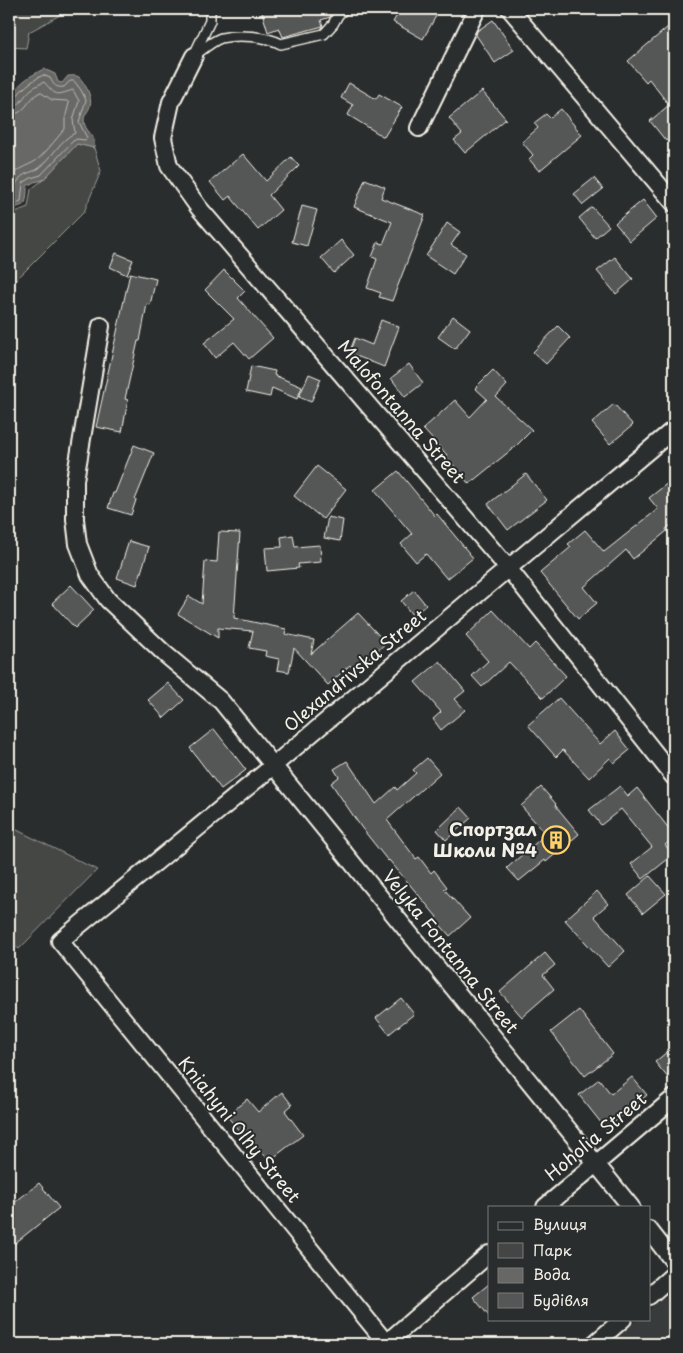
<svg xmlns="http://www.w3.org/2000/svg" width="683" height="1353" font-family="'Playpen Sans',sans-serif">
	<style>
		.built { fill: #373a3a }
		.green { fill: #444645; stroke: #9c9c96 }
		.water { fill: #676866; stroke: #9f9f9a }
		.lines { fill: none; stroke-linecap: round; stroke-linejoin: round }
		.shore { stroke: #bcbab4; stroke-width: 1 }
		.building { fill: #555756; stroke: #f4f1e8 }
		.lane-casing { stroke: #f4f1e8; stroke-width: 12 }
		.street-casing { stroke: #f4f1e8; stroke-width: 20 }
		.lane { stroke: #2a2d2e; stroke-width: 9 }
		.street { stroke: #2a2d2e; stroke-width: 16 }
		.labels { text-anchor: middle; stroke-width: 4; stroke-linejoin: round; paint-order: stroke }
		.street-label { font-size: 18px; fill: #f4f1e8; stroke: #2a2d2e }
		.poi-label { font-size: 18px; font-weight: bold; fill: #f4f1e8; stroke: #2a2d2e; text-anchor: end }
	</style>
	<rect width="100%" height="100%" fill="#2a2d2e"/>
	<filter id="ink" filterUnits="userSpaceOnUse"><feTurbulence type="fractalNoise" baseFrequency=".02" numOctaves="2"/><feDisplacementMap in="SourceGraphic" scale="10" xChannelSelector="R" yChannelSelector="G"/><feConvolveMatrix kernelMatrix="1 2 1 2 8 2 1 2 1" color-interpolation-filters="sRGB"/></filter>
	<g filter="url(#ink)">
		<!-- built -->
		<path class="built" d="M664,1297L674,1309V1344H608L638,1319H649V1310Z"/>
		<!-- green -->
		<path class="green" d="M9,9H71L29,32L26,48L9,47Z
			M77,144L94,148L101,171L84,212L9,287V219L13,213L28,207L31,189L43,180Z
			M9,826L97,870L19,949L9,941Z"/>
		<!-- water -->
		<path class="water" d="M44,69L55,74L58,82L62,83L68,76C72,76 76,75 79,77C85,83 93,98 90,106C89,111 84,114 84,120C84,133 97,133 94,148L77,144L43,180L34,182L27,186C27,214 21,200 9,213V101C18,83 26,78 44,69Z"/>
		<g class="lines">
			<!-- shore -->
			<path class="shore" d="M9,102L14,100C22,88 30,82 43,75L50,78C54,85 55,88 64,87L70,81H74L81,90L86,100L79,122L87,138L85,140L77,139L73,141L41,175L31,178L23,183L21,201L9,206
				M9,108L18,105C28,93 27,90 44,82C57,96 54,96 73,90L79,101L73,120L75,133C59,140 52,159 38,169C31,173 22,173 18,181C14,185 16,191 15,196L9,198
				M9,115C26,115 27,99 40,92L52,100L67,101L69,103L65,119V129C57,137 42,159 32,163C22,168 13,170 9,182"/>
		</g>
		<!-- building -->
		<path class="building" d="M261,9H335L330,17L321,20L323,26L283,37L279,28L268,32Z
			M401,9H440L423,39L393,22Z
			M493,20L514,50L495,63L476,35L477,31Z
			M668,27L674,35V134L666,141L650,121L669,105L649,79L646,82L628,61Z
			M349,83L376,99L379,94L402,107L384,137L348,115L353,105L341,98Z
			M482,91L506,119L465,153L454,140L462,134L449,118Z
			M561,109L582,135L539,171L529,159L533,155L522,142L538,128L534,123L546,114L550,118Z
			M243,154L266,181L291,157L299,166L269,195L281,210L258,230L230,196L225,200L210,182Z
			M594,178L603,189L583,205L574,194Z
			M365,179L385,187L381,198L425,215L392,301L379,297L381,293L367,288L377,259L372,257L378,242L383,244L392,222L354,207Z
			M643,200L657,218L630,241L615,223Z
			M302,206L317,210L307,246L292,242Z
			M592,207L609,226L595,238L579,218Z
			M447,223L460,232L451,245L466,254L453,274L426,256Z
			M341,240L354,255L334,273L321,258Z
			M116,253L133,260L127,275L110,267Z
			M615,257L633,279L616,294L597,271Z
			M224,270L245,291L238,298L273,338L249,359L234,342L215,358L204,343L234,319L205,290Z
			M130,273L156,279L150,305L147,304L140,341H138L125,399L128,400L122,432L96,427Z
			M453,316L470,329L455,349L438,337Z
			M381,320L399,327L384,367L349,353L355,338L372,345Z
			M558,326L570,338L546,364L533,352Z
			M409,364L423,383L405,397L391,378Z
			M251,366L275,371L274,375L302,387L297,399L272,388L270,397L246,392Z
			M493,370L507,385L496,397L532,430L516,446L469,484L446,456L447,455L423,429L455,400L470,417L487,399L475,388Z
			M309,374L321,379L311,402L299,397Z
			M614,404L633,425L610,444L592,423Z
			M134,445L154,453L135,500H136L131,515L108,508L113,493H115Z
			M317,466L346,489L323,519L294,496Z
			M398,471L435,516L437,514L473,558L447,579L426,554L416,562L401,544L412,534L375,490Z
			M526,474L547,500L508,530L488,504Z
			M674,478V523L666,529L667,531L633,559L626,550L584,587L597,603L578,619L540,573L571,547L568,544L585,530L604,552L658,509L649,498Z
			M328,517L343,520L340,541L324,538Z
			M219,532L240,533L234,618L286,629L285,634L314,640L311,654L358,613L386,643L355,671L350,665L328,685L294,648L289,672L277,670L279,659L265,656L266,651L249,648L253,631L218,628V638L178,614L189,596L202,604L205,561L217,562Z
			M293,535L295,547L320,545L321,562L298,564L299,568L267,571L265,548L282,547L281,537Z
			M129,541L149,547L137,585L117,578Z
			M71,585L94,610L75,628L52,603Z
			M414,590L426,605L413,616L401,601Z
			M493,610L529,649L535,643L566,676L543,698L509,662L482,687L472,676L488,661L466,636Z
			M440,661L465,691L455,699L465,710L441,730L433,719L441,712L415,682Z
			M168,683L184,700L164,718L148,700Z
			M559,698L600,744L615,731L630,750L614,763L610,758L589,778L563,750L556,757L528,725Z
			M214,729L246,770L221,789L190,748Z
			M427,758L440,773L387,820L416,859L419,857L431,873L434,870L447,887L444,889L470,918L450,936L435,919L437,917L389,860L388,861L361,827L331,783L339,777L334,769L347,761L376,804L395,787L397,790L416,773L413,770Z
			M620,786L628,796L637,788L674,835V838L665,845L673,855L643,879L631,864L652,847L621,809L601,825L589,810Z
			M541,787L556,804L555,805L579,834L546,862L545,860L519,881L507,868L546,834L521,806Z
			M461,807L471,818L446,840L437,830Z
			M650,876L666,894L643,913L628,895Z
			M597,891L608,904L594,916L625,951L608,967L565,920Z
			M545,953L555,965L543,975L554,989L522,1017L500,992Z
			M401,998L414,1014L389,1034L376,1018Z
			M579,1010L613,1054L585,1076L551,1032Z
			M674,1046V1085L655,1062Z
			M632,1077L647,1095L606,1129L579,1095L599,1079L611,1094Z
			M282,1092L292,1105L285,1111L303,1135L269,1161L244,1129L240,1132L227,1116L247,1099L258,1112Z
			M39,1183L59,1208L9,1248V1207Z
			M489,1284V1316L473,1297Z"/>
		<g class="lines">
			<!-- lane casing -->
			<g class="lane-casing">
				<path id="lane" d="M194,55L210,21V9
					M194,56C202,50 212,41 221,38C237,34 267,36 281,44L324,34L333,24L338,15L344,9"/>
			</g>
			<!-- street casing -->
			<g class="street-casing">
				<path id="street" d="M510,9L674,203
					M194,56L171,102L163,138L169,166L199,208L508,568L674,777
					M419,128L477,9
					M101,326L75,480V519L78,544L90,575L108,600L165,654L221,701L631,1207
					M545,1207L674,1098
					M649,1230L674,1262
					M649,1296L674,1274
					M385,1344L489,1254
					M387,1344L60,941L273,766L674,429
					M594,1344L623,1319"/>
			</g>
			<!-- lane -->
			<use href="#lane" class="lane"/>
			<!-- street -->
			<use href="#street" class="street"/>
		</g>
	</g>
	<!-- icons -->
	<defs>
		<g id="building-ring" transform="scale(1.4375)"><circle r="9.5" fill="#2a2d2e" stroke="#ffd166" stroke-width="1.5"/><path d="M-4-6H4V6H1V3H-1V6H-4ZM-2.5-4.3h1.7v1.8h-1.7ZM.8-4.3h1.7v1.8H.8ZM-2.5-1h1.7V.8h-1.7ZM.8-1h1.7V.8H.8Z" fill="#ffd166"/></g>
	</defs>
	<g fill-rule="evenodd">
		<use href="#building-ring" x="556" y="840"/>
	</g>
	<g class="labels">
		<!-- street labels -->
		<g class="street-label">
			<text transform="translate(401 412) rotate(49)" y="6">Malofontanna Street</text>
			<text transform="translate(355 671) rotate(-40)" y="6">Olexandrivska Street</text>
			<text transform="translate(450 952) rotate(51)" y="6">Velyka Fontanna Street</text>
			<text transform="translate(239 1130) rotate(51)" y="6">Kniahyni Olhy Street</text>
			<text transform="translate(596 1137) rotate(-40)" y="6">Hoholia Street</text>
		</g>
		<!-- poi labels -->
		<g class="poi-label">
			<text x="537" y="836">Спортзал<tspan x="537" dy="21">Школи №4</tspan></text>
		</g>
	</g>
	<!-- margin -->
	<rect width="683" height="1353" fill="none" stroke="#2a2d2e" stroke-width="30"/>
	<rect x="15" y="15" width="653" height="1323" fill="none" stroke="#f4f1e8" stroke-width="2" filter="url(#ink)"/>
	<!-- legend -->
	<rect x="488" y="1206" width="162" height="115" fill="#2a2d2e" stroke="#7b7b78"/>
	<rect x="498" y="1222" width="25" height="8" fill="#2a2d2e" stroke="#7b7b78"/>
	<text x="533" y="1230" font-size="15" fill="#f4f1e8">Вулиця</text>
	<rect x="498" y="1243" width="25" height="15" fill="#444645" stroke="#7b7b78"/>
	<text x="533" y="1256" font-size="15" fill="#f4f1e8">Парк</text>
	<rect x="498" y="1268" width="25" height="15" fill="#676866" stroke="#7b7b78"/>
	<text x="533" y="1280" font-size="15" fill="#f4f1e8">Вода</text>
	<rect x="498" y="1293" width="25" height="15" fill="#555756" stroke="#7b7b78"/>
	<text x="533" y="1306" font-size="15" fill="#f4f1e8">Будівля</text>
</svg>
